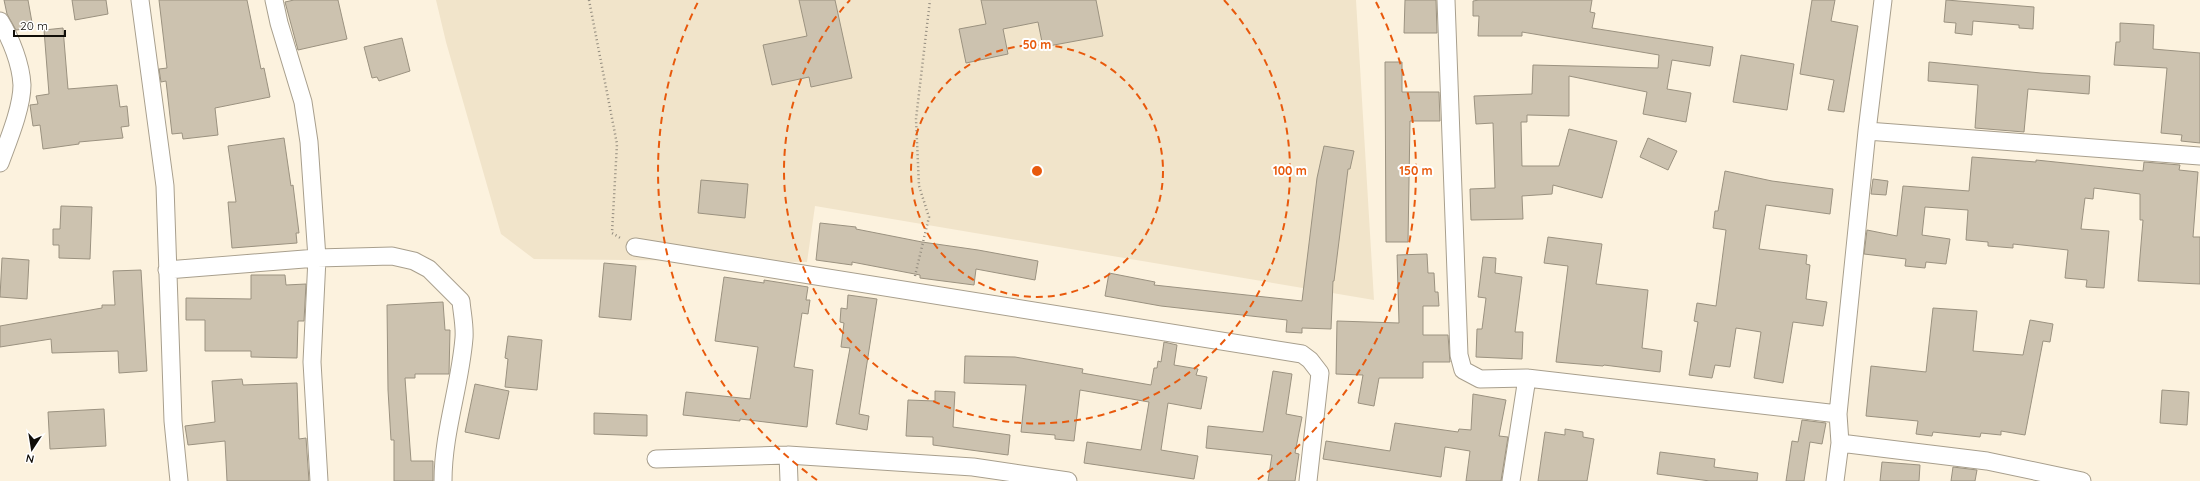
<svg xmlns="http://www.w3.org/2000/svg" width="2200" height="481" font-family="Quicksand,sans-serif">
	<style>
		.built { fill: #f1e4ca }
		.building { fill: #ccc2af; stroke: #9b9280 }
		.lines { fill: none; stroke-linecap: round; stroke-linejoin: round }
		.minor-casing { stroke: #a89f8d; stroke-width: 19 }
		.path { stroke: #928b7e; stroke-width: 2.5; stroke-dasharray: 1 3; stroke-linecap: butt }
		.minor { stroke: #fff; stroke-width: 17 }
		.ring { fill: none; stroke: #e8590c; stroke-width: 2; stroke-dasharray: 7 5 }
		.centre { fill: #e8590c; stroke: #fff; stroke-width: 2 }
		.ring-label { font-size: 12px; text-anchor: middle; font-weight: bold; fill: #e8590c; stroke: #fff; stroke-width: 4; stroke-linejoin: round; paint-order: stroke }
	</style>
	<rect width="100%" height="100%" fill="#fcf2de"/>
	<!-- built -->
	<path class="built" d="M436,0H1356L1374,300L815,206L807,262L534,259L501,234L446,42Z"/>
	<!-- building -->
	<path class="building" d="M4,0H28L33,28L16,30L7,14Z
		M72,0H106L108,14L75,20Z
		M159,0H247L261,69L264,68L270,97L215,108L218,135L183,139L182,133L172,134L166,81L161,82L159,69L167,68Z
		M294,0H338L347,39L298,50L285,2Z
		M799,0H835L852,78L811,87L809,77L772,85L763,45L807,36Z
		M981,0H1096L1103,36L1043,47L1038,22L1003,29L1008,54L966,63L959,29L986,24Z
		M1405,0H1436L1437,33H1404Z
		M1479,0H1592L1590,12L1595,13L1592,28L1713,47L1710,66L1672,60L1667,89L1691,93L1686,122L1643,114L1647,92L1569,76V116L1527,115V122H1521L1522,166H1559L1569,129L1617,141L1602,198L1553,185L1552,194L1522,196L1523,219L1471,220L1470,189L1495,188L1493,123L1476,124L1474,96L1532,94L1533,65L1658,68L1659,55L1522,32V36H1478L1479,16H1473V1Z
		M1812,0H1835L1831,21L1858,26L1844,112L1828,110L1834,80L1800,74Z
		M1946,0L2034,7L2033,29L2019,28V25L1973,21L1972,35L1955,33L1956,23L1944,22Z
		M2120,23L2154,25L2153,49L2200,53V143L2181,141L2182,135L2161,133L2167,68L2114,65L2116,42H2120Z
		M63,28L68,89L117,85L120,107L127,106L129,126L121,127L123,138L79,142V144L43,149L40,125L33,126L30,105L38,104L36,96L49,94L44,30Z
		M402,38L410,71L379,81L377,77L372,78L364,47Z
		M1741,55L1794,64L1787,110L1733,102Z
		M1385,62H1402V92H1439L1440,121H1410L1408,242H1386Z
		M1929,62L2041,73L2090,76L2089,94L2028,89L2024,132L1975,128L1978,85L1928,81Z
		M284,138L291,186L293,185L299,233H296L297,243L232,248L228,202H236L228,146Z
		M1648,138L1677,151L1668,170L1640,157Z
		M1324,146L1354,151L1350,169H1348L1334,281H1333L1331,329L1302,328V333L1286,332L1287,320L1161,306L1105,296L1109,273L1155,282L1154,285L1302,301L1317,178Z
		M1972,157L2036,162V160L2143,171L2144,162L2180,165L2179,170L2198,172L2193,237H2200V284L2138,281L2143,220H2140V194L2094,188L2093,199L2085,198L2081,229L2109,231L2104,288L2086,287L2087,280L2065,278L2068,250L2013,244V248L1988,246V242L1966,240L1968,210L1925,207L1922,235L1950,239L1946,264L1926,262L1925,268L1905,266L1906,259L1864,254L1867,230L1897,236L1903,186L1969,191Z
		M1725,171L1772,181L1833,189L1830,214L1766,205L1759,249L1807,255L1806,264L1810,265L1806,299L1827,302L1823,326L1793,322L1783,383L1754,378L1761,332L1736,328L1730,367L1715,365L1712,378L1689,375L1698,322L1694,321L1697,303L1716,306L1726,230L1713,228L1715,211H1718Z
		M1873,179L1888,181L1886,195L1871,194Z
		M701,180L748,184L745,218L698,213Z
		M61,206L92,207L90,259L59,258V245H53V229H60Z
		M820,223L856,227V229L922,242L978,250L1038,261L1035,280L976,269L974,285L920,278V275L852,262V265L816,260Z
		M1548,237L1602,244L1596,284L1648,290L1642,348L1662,351L1660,372L1604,365L1603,366L1556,362L1568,266L1544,263Z
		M1427,254L1428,273H1434L1435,292H1438L1439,306H1423V335H1448L1450,362H1423V378H1379L1374,406L1358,403L1363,375L1336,374L1337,321L1399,323L1397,255Z
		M1483,257L1496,258L1495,273L1522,277L1515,332H1523L1522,359L1476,357L1477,329H1482L1486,298L1478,297Z
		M2,258L29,260L27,299L0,297Z
		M604,263L636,266L631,320L599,317Z
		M141,270L147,371L119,373L118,351L52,353L51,339L0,347V326L102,308V305H115L113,271Z
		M251,275H285L286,285L306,284L304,321H298L297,358L251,357V351H205V320H186V298L251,299Z
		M724,277L764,283V280L808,287L806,300H810L808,314L802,313L794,367L813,370L807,427L740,419V421L683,415L686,392L750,399L758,347L715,341Z
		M848,295L877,299L859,414L869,416L867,430L836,424L850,348L841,347L844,323L840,322L841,308L847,309Z
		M443,302L445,330H450L449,374H415V378H405L411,461H433V481H394V440H391L388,390L387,305Z
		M1933,308L1977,311L1973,351L2023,355L2030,320L2053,324L2050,342L2043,341L2025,435L2001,431V435L1981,433L1980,437L1933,432L1932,436L1916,434L1918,421L1866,416L1871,366L1926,372Z
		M508,336L542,340L537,390L505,387L508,359L505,358Z
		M1164,342L1177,345L1174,365L1198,369L1196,375L1207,377L1201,409L1168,403L1161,450L1198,456L1194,479L1084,463L1087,442L1141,450L1149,402L1080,390L1074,441L1055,439V435L1021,432L1026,385L964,383L965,356L1015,357L1083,369L1082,373L1151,385L1154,368H1157L1158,361L1161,362Z
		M1273,371L1292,374L1286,414L1302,417L1295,453L1299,454L1295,481H1268L1272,455L1206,448L1208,426L1263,432Z
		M242,379L243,385L297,383L299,439L306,438L309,481H227L225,441L188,445L185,426L215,422L212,381Z
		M475,384L509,391L499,439L465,432Z
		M2162,390L2189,392L2187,425L2160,423Z
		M935,391L955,392L953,427L1010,435L1008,455L933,445V437L906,436L908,400L935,401Z
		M1473,394L1506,400L1499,436L1508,437L1501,481H1466L1470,451L1445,447L1441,477L1323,459L1326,441L1390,451L1395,423L1458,432L1459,429L1471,430Z
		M104,409L106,446L50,449L48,412Z
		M594,413L647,415V436L594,434Z
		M1802,420L1826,423L1822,444L1810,442L1804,481H1786L1792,441L1798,442Z
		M1565,429L1583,432V437L1594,439L1587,481H1538L1545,432L1565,435Z
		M1660,452L1715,459L1714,467L1758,473L1757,481H1710L1657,474Z
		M1882,462L1920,465L1919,481H1880Z
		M1953,467L1977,470L1975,481H1951Z"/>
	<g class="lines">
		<!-- minor casing -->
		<g class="minor-casing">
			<path id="minor" d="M140,0L165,186L173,421L179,481
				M274,0L279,23L303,102L309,142L317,258L312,362L319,481
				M1446,0L1459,355L1463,370L1480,379L1527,378L1838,414L1867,131L1883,0
				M0,21C11,39 21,64 22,85C22,108 8,141 0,163
				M1867,131L2200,156
				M635,247L1302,354L1310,360L1320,373L1308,481
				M167,270L317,258L392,256L414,261L429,269L461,301C462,313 465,326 464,338C460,387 443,432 443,481
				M1840,443L1987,461L2082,481
				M788,455L789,481
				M656,459L788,455L973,467L1068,481
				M1511,481L1527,378
				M1835,481L1840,443L1838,414"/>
		</g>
		<!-- path -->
		<path class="path" d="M589,0L617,144L612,233L622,239
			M915,276L929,217L919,186L916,119L930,0"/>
		<!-- minor -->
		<use href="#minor" class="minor"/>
	</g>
	<!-- distance rings -->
	<g class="ring">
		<circle cx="1037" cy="171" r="126"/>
		<path d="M1224 0A253 253 0 1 1 850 0"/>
		<path d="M817 480A379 379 0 0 1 698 2M1376 2A379 379 0 0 1 1257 480"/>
	</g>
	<circle cx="1037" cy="171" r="6" class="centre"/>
	<g class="ring-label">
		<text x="1037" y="49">50 m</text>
		<text x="1290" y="175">100 m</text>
		<text x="1416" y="175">150 m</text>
	</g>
	<!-- north arrow -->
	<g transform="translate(32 449) rotate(192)" stroke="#ffffff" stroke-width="3" paint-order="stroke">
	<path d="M0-3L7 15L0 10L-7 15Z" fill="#110e08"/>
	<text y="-6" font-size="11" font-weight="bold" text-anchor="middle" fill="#110e08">N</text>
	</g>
	<!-- scale -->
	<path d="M14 30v6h51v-6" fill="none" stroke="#110e08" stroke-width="2"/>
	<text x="20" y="30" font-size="12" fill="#110e08" stroke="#ffffff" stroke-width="3" paint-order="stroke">20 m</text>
</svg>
